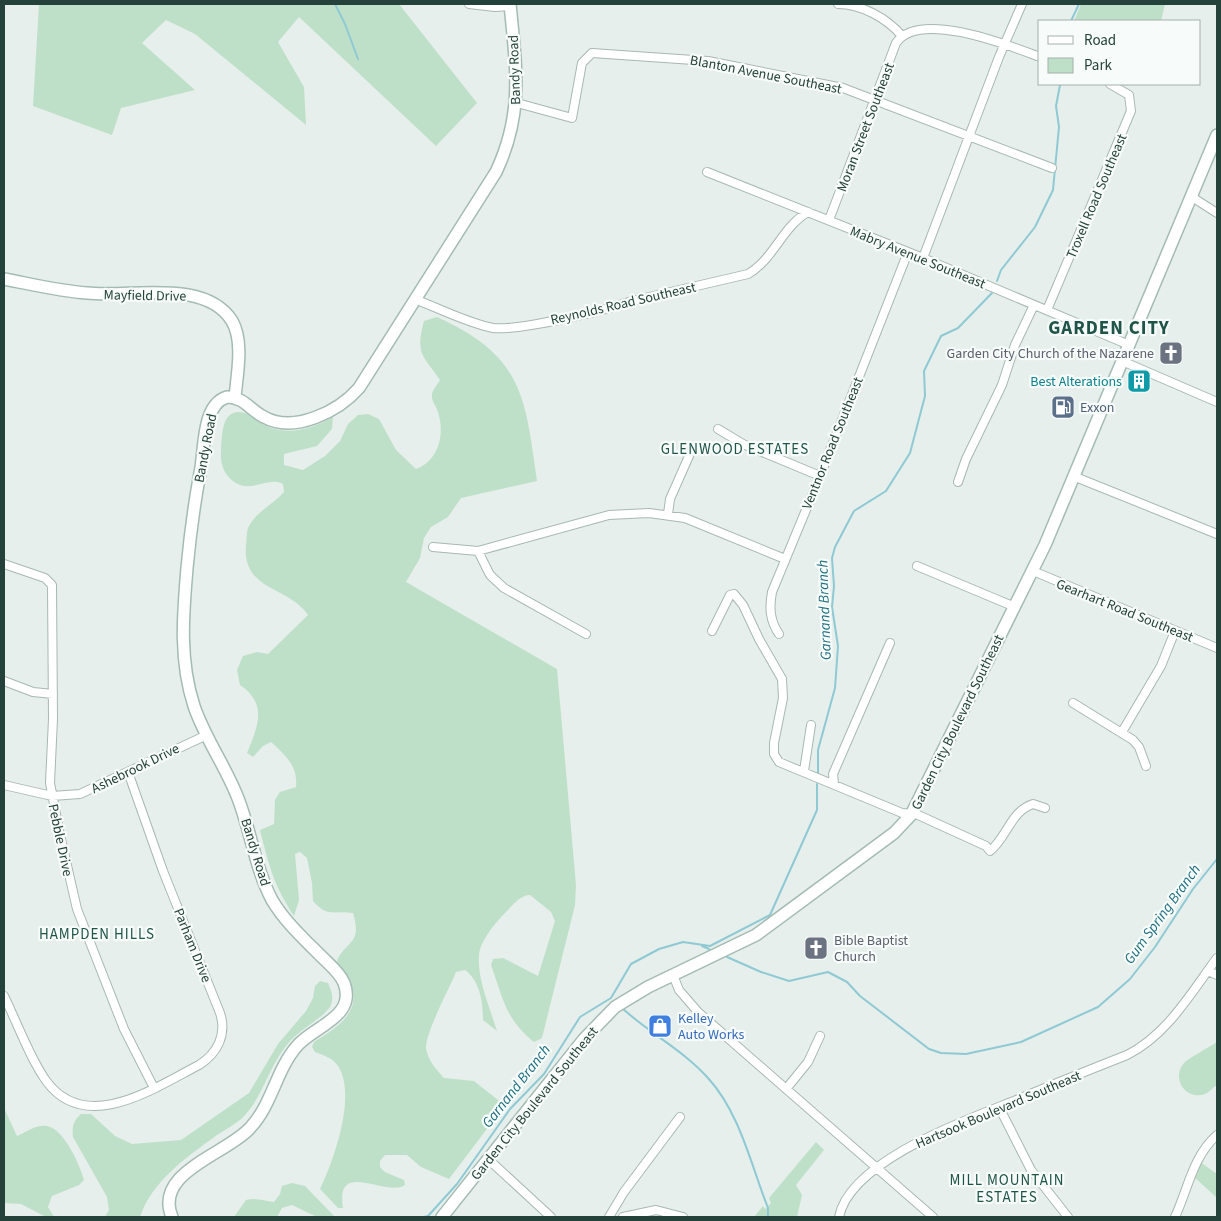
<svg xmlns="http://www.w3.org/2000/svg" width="1221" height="1221" font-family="'Source Sans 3',sans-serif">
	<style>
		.green { fill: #bfe0c8 }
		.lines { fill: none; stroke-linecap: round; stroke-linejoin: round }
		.stream { stroke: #8ec9d4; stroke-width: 2 }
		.street-casing { stroke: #a8b8b2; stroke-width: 10 }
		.secondary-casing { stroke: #a4bbb3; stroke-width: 14 }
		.street { stroke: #fff; stroke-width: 8 }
		.secondary { stroke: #fff; stroke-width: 11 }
		.labels { text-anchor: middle; stroke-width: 4.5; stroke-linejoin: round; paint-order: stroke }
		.street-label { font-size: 14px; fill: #24423a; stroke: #f7fbf9 }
		.worship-label { font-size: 14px; fill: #5b616d; stroke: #f7fbf9; text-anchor: end }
		.culture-label { font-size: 14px; fill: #0d838f; stroke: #f7fbf9; text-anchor: end }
		.service-label { font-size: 14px; fill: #4e5e75; stroke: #f7fbf9; text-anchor: start }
		.shop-label { font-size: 14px; fill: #366cbe; stroke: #f7fbf9; text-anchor: start }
		.neighbourhood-label { font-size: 15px; letter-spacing: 1px; fill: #1f5548; stroke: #f7fbf9 }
		.water-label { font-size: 15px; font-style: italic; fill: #1c6f80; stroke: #f7fbf9 }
		.district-label { font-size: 19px; font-weight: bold; letter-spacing: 1px; fill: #1f5548; stroke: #f7fbf9 }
	</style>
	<rect width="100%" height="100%" fill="#e6efeb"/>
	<!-- green -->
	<path class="green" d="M39,4H399L477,103L436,146L299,17L278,42L304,87L306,125L195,34L166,20L142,43L195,90L121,108L112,135L33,106Z
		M1081,4H1165L1161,21H1074Z
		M437,317C523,356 525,396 537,481L461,498L448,517L431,527L424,538L420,558L406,582L557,669L576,885L575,905L542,1038L534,1042C505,1019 503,998 491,965L493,959L503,958L538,976L555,921L551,912L530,895C520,895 513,905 506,912C496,922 480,941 479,955C477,979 490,1008 497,1031L483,1020C483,1002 480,981 465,970L456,972C450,987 425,1034 426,1048C428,1061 436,1069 444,1078L474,1081L498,1100L502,1109L449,1179L421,1167L407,1155H385L380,1161V1167L385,1172L404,1180L405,1185C386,1198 335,1158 343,1208H338L320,1189C334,1160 357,1095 338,1066C333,1058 323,1055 315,1052L312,1047L314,1042C339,1026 365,1011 348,977C346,971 340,967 337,961C345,941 363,945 353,913C333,910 328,918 313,901L312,883L307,858L300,852L295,854L299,900L294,916C273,884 269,865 260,830L274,824L275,800L280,792L296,787C298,766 286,756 271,742L263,746L253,757L247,753C258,726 268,704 240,685L237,670L243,656L257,652L268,654L308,615C288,586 242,591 246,545C247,540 246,531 249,526C257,511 274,504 284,492L283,484C268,476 252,493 236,483C224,476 220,464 221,451C222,436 221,406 245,413C255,416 263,427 275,429C297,434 314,427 333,417L332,429L317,446L284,454V465L303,470L325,456L340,441L348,424L358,415L368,414L379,419L396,450L416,469C439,460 445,435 438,412C436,405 431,402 432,394C433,389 438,384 440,380C423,355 415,355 424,321Z
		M320,981L328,983C331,990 334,996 331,1005C326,1016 301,1029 291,1040C270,1062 265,1093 245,1115C238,1123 226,1129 217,1135C187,1157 152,1181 140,1217H105L109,1210L107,1197L73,1137C72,1127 73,1121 81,1114H91L115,1136L132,1144L181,1140L249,1093L278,1044L306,1011L313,998L315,986Z
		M1217,1042V1085C1212,1088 1207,1095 1201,1095C1183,1098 1172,1076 1184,1063C1186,1060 1211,1046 1217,1042Z
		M4,1108L17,1136C26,1132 37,1124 47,1126C64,1129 80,1165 84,1180L79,1185L52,1196L48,1207L54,1217H46L21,1204L4,1203Z
		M816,1142L824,1150L796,1185L802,1195L797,1217H754L763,1206L765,1209L771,1203L769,1198Z
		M1200,1162L1217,1174V1198L1194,1177Z
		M292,1183L305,1186L335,1217H317L292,1205L282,1208L277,1217H234L246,1200C255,1197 264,1201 274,1202L280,1194L282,1186Z"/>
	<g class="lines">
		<!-- stream -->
		<path class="stream" d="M335,4L345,24L358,59
			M1071,21L1079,4
			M997,281L1001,270L1035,227L1053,190L1059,127L1056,106L1060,85
			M818,773V750L835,688L838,646L832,607L834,586L832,558L835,547L854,511L886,491L910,453L925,396L924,371L941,336L958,328L992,293
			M702,946L709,949
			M727,957L761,972L789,981L828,972L847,982L860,996L929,1049L941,1053L966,1054L1021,1042L1098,1007L1130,979L1155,947L1193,889L1217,859
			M622,1008C649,1033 683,1050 708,1078C740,1113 751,1165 768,1208V1217
			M424,1217L428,1216L457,1184L510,1109L544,1074L580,1017L611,998L631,964L659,949L683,942L710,946L770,915L817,810V784"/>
		<!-- street casing -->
		<g class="street-casing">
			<path id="street" d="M469,4L495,7L510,6
				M838,4C861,4 887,18 902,36
				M517,103L572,118L582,63L592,53L708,61L843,88L1052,168
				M707,172L923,258L1129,345
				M1192,197L1217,213
				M829,220L896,43C919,9 1010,46 1040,57
				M923,258L999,57L1022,4
				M414,299C439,308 467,323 493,328C519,331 607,310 632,301L748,274C774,259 782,227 808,212
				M1047,310L1131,111L1129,95L1110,84
				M1122,361L1217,402
				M718,429L743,444L820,476
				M1073,476L1217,534
				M958,482L966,459L1002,385L1015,345L1034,305
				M668,514L670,499L693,447
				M433,547L478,551L609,515L649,513L685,518L785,559
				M478,551L490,575L504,588L586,634
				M4,564L45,578L52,585L53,719L50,783L60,835L77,909L124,1029L154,1088
				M917,566L1015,607
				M1033,571L1217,648
				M712,631L730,595L734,594L743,605L759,639L782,679L783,698L774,743V754L779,762L902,813L916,814L986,846L990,851C1007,837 1011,811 1033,804L1045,808
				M779,634C770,621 769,608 772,592L820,476L908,252
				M4,681L33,692L53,694
				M1073,703L1133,740L1139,747L1146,766
				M1122,732L1161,666L1175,631
				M804,771L811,725
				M834,784L833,774L890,643
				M4,785L52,796L80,794L207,735
				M1208,971L1217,975
				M673,975L679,990L698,1012L933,1217
				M4,996C16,1020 31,1061 47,1082C87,1135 156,1087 199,1065C218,1053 227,1034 220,1013L163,871L128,772
				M786,1089L808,1062L820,1036
				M999,1107L1031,1170L1068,1217
				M488,1159L551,1217
				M609,1217L624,1192L680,1117
				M623,1217L656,1210L683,1217
				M839,1217C850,1161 966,1120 1014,1101C1051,1085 1089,1070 1127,1055C1167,1035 1191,993 1217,958
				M1175,1217C1188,1189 1193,1156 1217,1135"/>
		</g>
		<!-- secondary casing -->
		<g class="secondary-casing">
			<path id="secondary" d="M4,279C31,284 59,291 87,293C130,298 205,278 232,321C244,341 237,375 235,397
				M172,1217C153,1172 227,1154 250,1128C272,1105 276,1070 297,1046C314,1026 357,1017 344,983C340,973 330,965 323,958C305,940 285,922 272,900C256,870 251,833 239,801C227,768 205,739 194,706C179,660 183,615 187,568C190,536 194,505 200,473C205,451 201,405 227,397C244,397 250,410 264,417C294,434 339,411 359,388L496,172C524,113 516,67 510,4
				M442,1217L584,1039L615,1007L648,987L756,935L894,833L911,815L1045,545L1217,135"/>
		</g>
		<!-- street -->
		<use href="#street" class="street"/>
		<!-- secondary -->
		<use href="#secondary" class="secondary"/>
	</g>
	<!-- icons -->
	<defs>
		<g id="church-square" transform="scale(1.25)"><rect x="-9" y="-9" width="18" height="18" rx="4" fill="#6b7280" stroke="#f7fbf9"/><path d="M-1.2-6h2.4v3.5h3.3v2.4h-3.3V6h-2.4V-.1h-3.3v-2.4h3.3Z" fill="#fff"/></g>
		<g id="building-square" transform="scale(1.25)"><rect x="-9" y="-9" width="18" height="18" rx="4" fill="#0f9aa8" stroke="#f7fbf9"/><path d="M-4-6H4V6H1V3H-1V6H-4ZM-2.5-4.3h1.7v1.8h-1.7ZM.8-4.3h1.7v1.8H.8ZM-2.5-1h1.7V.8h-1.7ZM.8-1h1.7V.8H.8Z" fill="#fff"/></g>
		<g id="fuel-square" transform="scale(1.25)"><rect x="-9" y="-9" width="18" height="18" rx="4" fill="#5c6f8a" stroke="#f7fbf9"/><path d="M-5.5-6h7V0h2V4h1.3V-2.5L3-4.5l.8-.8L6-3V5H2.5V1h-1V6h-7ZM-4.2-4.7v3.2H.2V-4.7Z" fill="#fff"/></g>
		<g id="shop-square" transform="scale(1.25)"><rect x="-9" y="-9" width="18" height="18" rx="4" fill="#3f7fe0" stroke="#f7fbf9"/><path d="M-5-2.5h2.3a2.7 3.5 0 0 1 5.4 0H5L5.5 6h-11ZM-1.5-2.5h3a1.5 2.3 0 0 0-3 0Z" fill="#fff"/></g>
	</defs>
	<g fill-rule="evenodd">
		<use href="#church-square" x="1171" y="353"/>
		<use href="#building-square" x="1139" y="381"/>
		<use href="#fuel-square" x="1063" y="407"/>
		<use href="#church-square" x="816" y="948"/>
		<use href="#shop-square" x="660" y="1026"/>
	</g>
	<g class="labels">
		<!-- street labels -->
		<g class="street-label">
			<text transform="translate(514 70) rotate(-92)" y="5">Bandy Road</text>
			<text transform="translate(766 74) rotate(11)" y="5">Blanton Avenue Southeast</text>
			<text transform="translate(865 127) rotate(-69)" y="5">Moran Street Southeast</text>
			<text transform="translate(1096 196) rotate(-67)" y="5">Troxell Road Southeast</text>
			<text transform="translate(918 257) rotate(22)" y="5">Mabry Avenue Southeast</text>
			<text transform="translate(145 295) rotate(1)" y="5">Mayfield Drive</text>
			<text transform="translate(623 303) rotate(-13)" y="5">Reynolds Road Southeast</text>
			<text transform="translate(832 443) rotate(-68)" y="5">Ventnor Road Southeast</text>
			<text transform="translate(205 448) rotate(-79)" y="5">Bandy Road</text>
			<text transform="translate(1125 610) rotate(22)" y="5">Gearhart Road Southeast</text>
			<text transform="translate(957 722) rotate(-64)" y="5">Garden City Boulevard Southeast</text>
			<text transform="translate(135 768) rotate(-26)" y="5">Ashebrook Drive</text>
			<text transform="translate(61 840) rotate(78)" y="5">Pebble Drive</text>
			<text transform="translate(256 852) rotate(73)" y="5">Bandy Road</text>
			<text transform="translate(193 945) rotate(68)" y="5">Parham Drive</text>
			<text transform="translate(534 1103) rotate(-51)" y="5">Garden City Boulevard Southeast</text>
			<text transform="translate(998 1109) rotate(-23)" y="5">Hartsook Boulevard Southeast</text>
		</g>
		<!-- worship labels -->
		<g class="worship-label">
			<text x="1154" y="358">Garden City Church of the Nazarene</text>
			<text x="834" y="945" text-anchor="start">Bible Baptist<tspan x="834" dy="16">Church</tspan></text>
		</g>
		<!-- culture labels -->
		<g class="culture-label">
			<text x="1122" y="386">Best Alterations</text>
		</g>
		<!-- service labels -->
		<g class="service-label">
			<text x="1080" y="412">Exxon</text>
		</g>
		<!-- shop labels -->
		<g class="shop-label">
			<text x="678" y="1023">Kelley<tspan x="678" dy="16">Auto Works</tspan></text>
		</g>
		<!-- neighbourhood labels -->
		<g class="neighbourhood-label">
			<text x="735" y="454">GLENWOOD ESTATES</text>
			<text x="97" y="939">HAMPDEN HILLS</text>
			<text x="1007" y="1185">MILL MOUNTAIN<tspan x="1007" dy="17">ESTATES</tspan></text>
		</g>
		<!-- water labels -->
		<g class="water-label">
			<text transform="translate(824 610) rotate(-92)" y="5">Garnand Branch</text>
			<text transform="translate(1162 914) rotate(-54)" y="5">Gum Spring Branch</text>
			<text transform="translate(516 1086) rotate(-52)" y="5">Garnand Branch</text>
		</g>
		<!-- district labels -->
		<g class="district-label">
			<text x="1109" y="334">GARDEN CITY</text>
		</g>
	</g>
	<!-- border -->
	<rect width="1221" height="1221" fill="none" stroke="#24423a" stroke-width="10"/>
	<!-- legend -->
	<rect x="1038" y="20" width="162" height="65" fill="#f7fbf9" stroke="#a3b1ad"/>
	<rect x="1048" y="36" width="25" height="8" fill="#ffffff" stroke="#a3b1ad"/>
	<text x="1084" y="45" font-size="15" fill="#24423a">Road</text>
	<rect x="1048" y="58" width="25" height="15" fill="#bfe0c8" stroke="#a3b1ad"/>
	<text x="1084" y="70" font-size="15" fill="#24423a">Park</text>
</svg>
